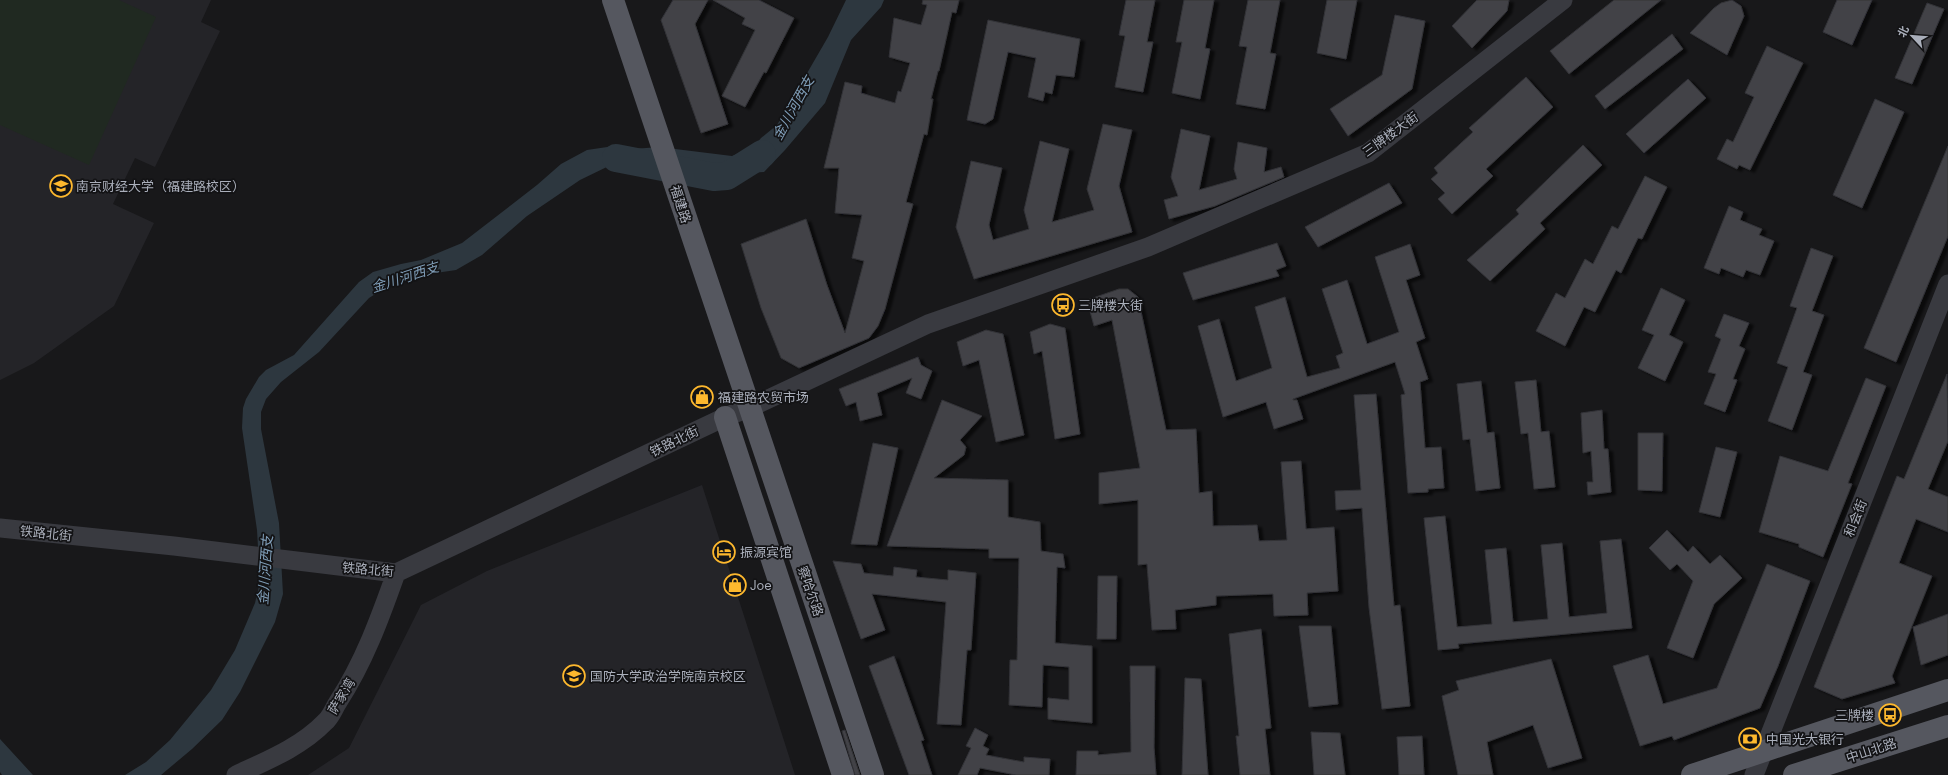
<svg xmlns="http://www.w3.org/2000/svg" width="1948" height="775" font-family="'DM Sans','Noto Sans SC',sans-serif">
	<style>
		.built { fill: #242428 }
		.green { fill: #202921 }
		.water { fill: #2d373f }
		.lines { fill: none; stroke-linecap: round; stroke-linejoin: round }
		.river { stroke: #2d373f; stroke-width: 28 }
		.building { fill: #424347; stroke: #323237; filter: url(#shadow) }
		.minor { stroke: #393a40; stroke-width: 19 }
		.major { stroke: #55575f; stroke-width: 22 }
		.labels { text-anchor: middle; stroke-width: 3.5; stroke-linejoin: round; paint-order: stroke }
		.street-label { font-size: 13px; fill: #aaafbb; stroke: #131315 }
		.poi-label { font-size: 13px; fill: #aaafbb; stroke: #131315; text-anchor: start }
		.water-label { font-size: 14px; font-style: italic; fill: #7f9db7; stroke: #131315 }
	</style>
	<defs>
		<filter id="shadow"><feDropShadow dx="4.5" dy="2.5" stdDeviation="1" flood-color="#0009"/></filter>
	</defs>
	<rect width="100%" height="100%" fill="#18181a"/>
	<!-- built -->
	<path class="built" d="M0,0H211L201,22L220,31L155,167L135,158L113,204L154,223L114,306L34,363L0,380Z
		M702,485L795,775H308L349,748L421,605L487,571Z"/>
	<!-- green -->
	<path class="green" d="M0,0H119L156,17L89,165L0,125Z"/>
	<!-- water -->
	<path class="water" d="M846,0H884L881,7L851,40L825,103L785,150L764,172L710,175L665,165L633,166L615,163L580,180L527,216L482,255L456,270L429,274L391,284L369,298L319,352L281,382L266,399L261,412V429L279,523L283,594L275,622L240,692L222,720L192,749L161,775H125L146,762L170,740L211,690L235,650L255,603L260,582L257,530L242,428L243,408L246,399L259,377L266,370L294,355L359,282L373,272L401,264L421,260L462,243L537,185L561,164L587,150L614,146L633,149L659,147L732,156L753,148L761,138L777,125L828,37Z
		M0,739L33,775H2L0,772Z"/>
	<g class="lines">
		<!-- river -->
		<path class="river" d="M616,158L714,177L727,176L762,154"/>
	</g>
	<!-- building -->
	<path class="building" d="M673,0H708L695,24L728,124L701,133L661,20Z
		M713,0H759L794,18L766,73L764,72L745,107L722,96L755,30L742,24L745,18Z
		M923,0H959L956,13L952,12L939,71H938L931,99H933L927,135L924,134L906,202L913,204L885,309L878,326L869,338L799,368L781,358L761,308L741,244L806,219L827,285L845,333L864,261L852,258L862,215L835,213L839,168H824L845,82L862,86L861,93L895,103L898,91L901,92L910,63L889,57L894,18L921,25L927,5L922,4Z
		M1126,0H1155L1147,42H1153L1143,92L1115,87L1125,36L1119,35Z
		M1184,0H1214L1205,48L1210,49L1200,99L1172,93L1182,42H1176Z
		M1248,0H1280L1270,53L1276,54L1265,109L1236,104L1247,47L1239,46Z
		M1327,0H1357L1346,59L1317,53Z
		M1477,0H1509L1507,11L1472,48L1452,26Z
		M1614,0H1661L1569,74L1550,51Z
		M1732,0L1741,6L1744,16L1727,55L1690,33L1714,8L1721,3Z
		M1837,0H1872L1852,45L1823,32Z
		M1927,3L1944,9L1912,84L1895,78Z
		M1395,15L1425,21L1412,89L1348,136L1330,109L1382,75Z
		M988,20L1080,39L1074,77L1056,75L1052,94L1045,92L1043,101L1028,97L1036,58L1008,52L993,119L985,124L967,120Z
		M1672,34L1683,49L1605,109L1595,96Z
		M1767,46L1803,63L1750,170L1739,165L1737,169L1717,159L1727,139L1733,142L1754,97L1745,93Z
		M1526,77L1553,107L1486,169L1493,176L1452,214L1438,199L1445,193L1431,179L1438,173L1434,168L1473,132L1469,128Z
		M1688,79L1706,98L1644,153L1626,134Z
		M1875,99L1904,112L1862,208L1833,195Z
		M1103,124L1132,130L1119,186L1132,232L974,279L956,227L971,161L1002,168L989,225L993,240L1029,229L1024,210L1040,141L1069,149L1052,222L1094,210L1087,189Z
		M1181,129L1210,136L1199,190L1237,179L1234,169L1238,142L1267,148L1264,172L1281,167L1284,177L1215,206L1169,219L1164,200L1178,196L1171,177Z
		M1583,145L1602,165L1540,223L1545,229L1490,281L1467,260L1519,214L1516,210Z
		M1948,146V236L1896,362L1864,348Z
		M1645,176L1667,187L1642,239L1638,238L1621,273L1616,270L1595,312L1584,307L1565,346L1536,331L1556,293L1565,298L1585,259L1593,264L1612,226L1618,229Z
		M1389,183L1402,203L1318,247L1305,227Z
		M1729,206L1743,212L1740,220L1762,229L1759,235L1774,241L1760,275L1746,270L1743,277L1721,268L1719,274L1704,268Z
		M1277,243L1286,266L1276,270L1279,276L1193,300L1183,273Z
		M1410,244L1420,275L1406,280L1425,338L1416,342L1428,379L1420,382L1425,448L1441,447L1444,488L1428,489V492L1408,493L1401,395L1405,394L1395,362L1293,399V400H1297L1303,419L1274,429L1266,402L1223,417L1198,326L1219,319L1236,381L1272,368L1255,307L1285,297L1307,377L1340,368L1336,356L1343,353L1322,289L1347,280L1367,344L1399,332L1375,257Z
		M1811,248L1833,256L1812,311L1824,315L1803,372L1812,375L1792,430L1768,421L1788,367L1777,363L1797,308L1790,306Z
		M1661,288L1685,300L1669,335L1683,342L1665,381L1638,368L1654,335L1642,330Z
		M1119,289H1128L1138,297L1166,430L1196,429L1199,493L1212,491L1213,526L1257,525L1259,541L1287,540L1281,462L1301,461L1306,529L1334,527L1338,591L1307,593L1308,615L1274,616L1273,594L1216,596V605L1175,610L1176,629L1152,630L1147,564L1138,565V500L1099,504V473L1140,468L1112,320L1094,326L1087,300Z
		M1724,314L1749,323L1739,346L1745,349L1733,379L1737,380L1725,412L1704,404L1716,374L1708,372L1721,339L1715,336Z
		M1050,324L1065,328L1080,434L1055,439L1042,351L1034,354L1030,332Z
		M986,330L1003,334L1024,435L996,442L979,360L963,366L957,342Z
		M918,357L921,365L932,371L921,399L906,393L912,378L877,393L882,415L860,421L856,402L846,406L839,389Z
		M1947,374L1948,441L1928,489L1948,497V532L1916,519L1899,563L1932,576L1892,676L1895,683L1842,699L1814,687L1897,476L1904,479Z
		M1866,378L1886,386L1848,483L1852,484L1823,557L1799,547V544L1759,532L1780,456L1828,471Z
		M1536,380L1541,432L1549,431L1555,487L1534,489L1528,433L1521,434L1515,382Z
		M1481,381L1487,433L1494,432L1500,488L1476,491L1470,439L1463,440L1457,384Z
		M1376,394L1394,606L1400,605L1410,706L1382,709L1369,608L1362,508L1336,510L1335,491L1361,490L1354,395Z
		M942,400L982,416L960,440L966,447L964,455L934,478L1008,480V517L1040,522L1041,551L1063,554L1065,568L1057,567L1055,643L1092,646V723L1048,719V698L1069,700V667L1043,665L1042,707L1009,705L1010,660H1017L1019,558H989V549L887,546Z
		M1602,410L1604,449H1608L1611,492L1588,495L1587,482H1593L1591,451L1583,453L1581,413Z
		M1638,433H1663L1662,491L1638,490Z
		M873,443L898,448L877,545L851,544Z
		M1716,447L1737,452L1720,517L1699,512Z
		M1445,516L1457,627L1492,624L1485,550L1506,548L1513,622L1548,619L1541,545L1562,543L1569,617L1607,613L1600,541L1621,539L1632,628L1458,644L1459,648L1438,650L1424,518Z
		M1667,530L1688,552L1693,546L1710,564L1720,555L1742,578L1714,604L1693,658L1667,648L1693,581L1677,564L1670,570L1649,548Z
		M833,561L861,564L864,573L893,576L894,567L917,570L916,577L948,580V570L976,573L971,650H967L961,725L937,724L946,602L872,594L885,630L861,639Z
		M1767,564L1810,581L1778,666L1760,708L1674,740L1672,736L1640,746L1613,666L1648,655L1663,704L1717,688Z
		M1098,576H1117L1116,639H1097Z
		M1948,614V655L1921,665L1913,627Z
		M1299,626H1331L1338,704L1309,707Z
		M1261,629L1271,728L1265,729L1270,775H1240L1236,736H1239L1229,634Z
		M894,656L924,740L921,741L932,775H909L869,666Z
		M1551,659L1582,758L1548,768L1533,725L1487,742L1493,775H1458L1442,696L1459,690L1456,681Z
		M1130,666H1155L1154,747L1156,775H1076L1077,751H1098V755L1131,752Z
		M1185,678L1201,679L1208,775H1182Z
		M975,728L988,735L983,746L989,749L986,755L1024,762V757L1050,759L1049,775H1016L980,768L977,775H958L971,748L966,746Z
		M845,730L860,775H855L842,731Z
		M1311,732L1340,733L1345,775H1314Z
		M1422,736L1424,775H1399L1397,737Z"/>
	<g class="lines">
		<!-- minor -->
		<path class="minor" d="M0,528L174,546L396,573L725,417L749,408L928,324L1148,247L1368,153L1563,0
			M236,775C266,761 301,747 325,722C331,717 334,708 338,702C364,662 380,618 396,573
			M1754,775L1948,284"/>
		<!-- major -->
		<path class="major" d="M613,0L873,775
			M725,417L843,775
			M1692,775L1948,690
			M1794,775L1948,726"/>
	</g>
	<!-- icons -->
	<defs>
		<g id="university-ring" transform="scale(1.15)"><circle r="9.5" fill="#131315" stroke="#fdb82e" stroke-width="1.5"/><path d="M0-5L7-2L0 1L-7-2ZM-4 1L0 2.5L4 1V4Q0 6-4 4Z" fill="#fdb82e"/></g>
		<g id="bus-ring" transform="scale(1.15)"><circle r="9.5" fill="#131315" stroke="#fdb82e" stroke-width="1.5"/><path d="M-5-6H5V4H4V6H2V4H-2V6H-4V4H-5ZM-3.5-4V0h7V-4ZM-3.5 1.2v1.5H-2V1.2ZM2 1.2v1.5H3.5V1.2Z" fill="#fdb82e"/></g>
		<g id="shop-ring" transform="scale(1.15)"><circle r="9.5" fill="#131315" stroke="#fdb82e" stroke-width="1.5"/><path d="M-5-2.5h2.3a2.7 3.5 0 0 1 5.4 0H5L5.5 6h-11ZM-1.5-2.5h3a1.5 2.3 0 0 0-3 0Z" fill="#fdb82e"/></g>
		<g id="hotel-ring" transform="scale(1.15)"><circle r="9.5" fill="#131315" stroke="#fdb82e" stroke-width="1.5"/><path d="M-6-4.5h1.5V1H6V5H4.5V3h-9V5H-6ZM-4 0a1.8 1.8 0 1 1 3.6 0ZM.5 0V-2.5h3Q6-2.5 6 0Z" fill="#fdb82e"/></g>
		<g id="bank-ring" transform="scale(1.15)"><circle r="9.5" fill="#131315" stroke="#fdb82e" stroke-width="1.5"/><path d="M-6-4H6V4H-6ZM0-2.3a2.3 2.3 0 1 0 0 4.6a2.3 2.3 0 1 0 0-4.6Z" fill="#fdb82e"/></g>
	</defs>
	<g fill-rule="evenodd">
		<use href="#university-ring" x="61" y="186"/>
		<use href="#bus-ring" x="1063" y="305"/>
		<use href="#shop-ring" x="702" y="397"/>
		<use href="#hotel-ring" x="724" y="552"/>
		<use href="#shop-ring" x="735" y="585"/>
		<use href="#university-ring" x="574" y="676"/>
		<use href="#bus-ring" x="1890" y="715"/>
		<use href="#bank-ring" x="1750" y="739"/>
	</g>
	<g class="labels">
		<!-- street labels -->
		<g class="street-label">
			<text transform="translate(1390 134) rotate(-36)" y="5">三牌楼大街</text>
			<text transform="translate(681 204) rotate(72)" y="5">福建路</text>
			<text transform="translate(674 441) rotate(-26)" y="5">铁路北街</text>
			<text transform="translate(1855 518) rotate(-68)" y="5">和会街</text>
			<text transform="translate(46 533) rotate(6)" y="5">铁路北街</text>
			<text transform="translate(368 569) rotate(5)" y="5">铁路北街</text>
			<text transform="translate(811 591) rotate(71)" y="5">察哈尔路</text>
			<text transform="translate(341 696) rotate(-59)" y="5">萨家湾</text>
			<text transform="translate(1871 750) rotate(-18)" y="5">中山北路</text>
		</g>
		<!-- poi labels -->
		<g class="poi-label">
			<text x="76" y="191">南京财经大学（福建路校区）</text>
			<text x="1078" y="310">三牌楼大街</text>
			<text x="718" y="402">福建路农贸市场</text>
			<text x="740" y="557">振源宾馆</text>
			<text x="750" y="590">Joe</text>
			<text x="590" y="681">国防大学政治学院南京校区</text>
			<text x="1874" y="720" text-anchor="end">三牌楼</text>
			<text x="1766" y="744">中国光大银行</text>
		</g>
		<!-- water labels -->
		<g class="water-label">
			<text transform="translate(793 108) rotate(-61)" y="5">金川河西支</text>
			<text transform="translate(405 277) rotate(-18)" y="5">金川河西支</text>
			<text transform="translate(265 570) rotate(-86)" y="5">金川河西支</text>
		</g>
	</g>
	<!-- north arrow -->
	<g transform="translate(1912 36) rotate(296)" stroke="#131315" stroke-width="3" paint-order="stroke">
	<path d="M0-3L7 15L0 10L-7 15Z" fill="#aaafbb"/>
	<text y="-6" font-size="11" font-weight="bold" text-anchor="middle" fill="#aaafbb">北</text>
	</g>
</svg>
